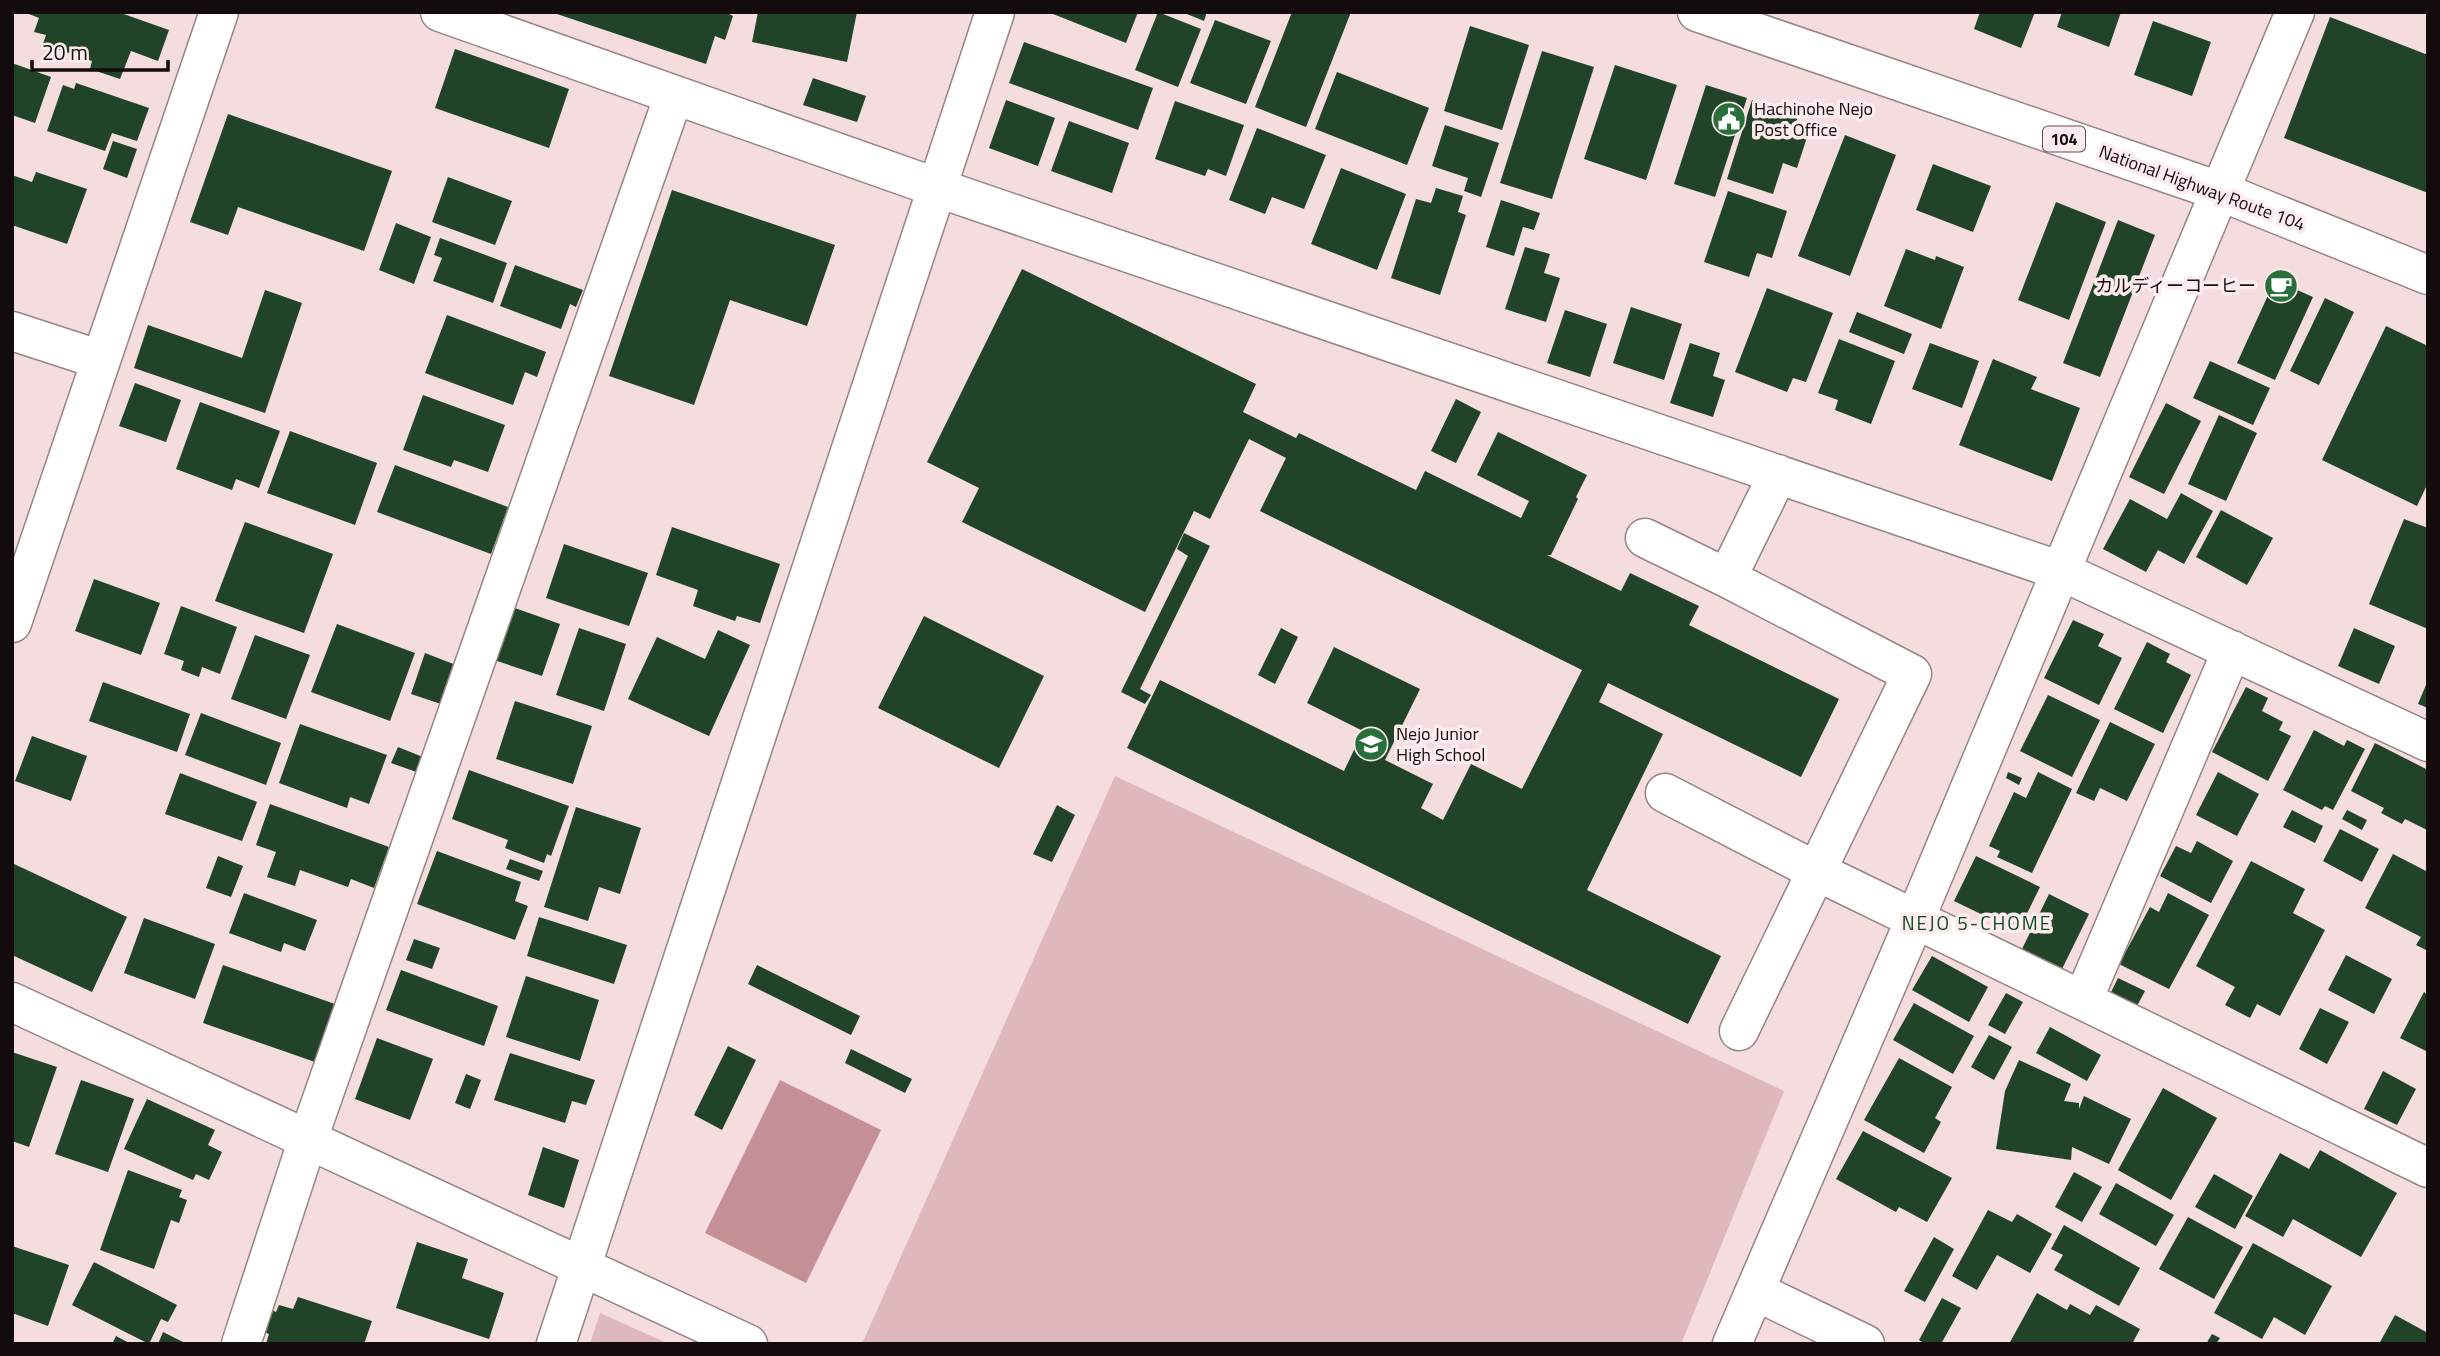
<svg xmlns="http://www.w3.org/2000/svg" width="2440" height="1356" font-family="'Titillium Web','Noto Sans JP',sans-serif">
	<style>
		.green { fill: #deb8bc }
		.water { fill: #c49096 }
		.building { fill: #214429 }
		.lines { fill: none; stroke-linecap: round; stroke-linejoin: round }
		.minor-casing { stroke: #988385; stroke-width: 41 }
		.highway-casing { stroke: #988385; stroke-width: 41 }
		.minor { stroke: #fff; stroke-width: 38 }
		.highway { stroke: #fff; stroke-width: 38 }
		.labels { text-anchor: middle; stroke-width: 7; stroke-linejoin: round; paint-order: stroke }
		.shield { fill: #feebed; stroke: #5a4e50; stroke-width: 2 }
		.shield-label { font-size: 16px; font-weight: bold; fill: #130b0c }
		.poi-label { font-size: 18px; fill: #130b0c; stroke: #feebed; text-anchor: start }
		.street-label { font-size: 18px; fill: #130b0c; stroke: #feebed }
		.neighbourhood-label { font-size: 19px; letter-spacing: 2px; fill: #084e20; stroke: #feebed }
	</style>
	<rect width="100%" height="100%" fill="#f4dcdf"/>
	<!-- green -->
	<path class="green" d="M1115,776L1784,1091L1681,1344H862Z
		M600,1313L669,1344H590Z"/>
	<!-- water -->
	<path class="water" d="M780,1080L881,1130L806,1283L705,1233Z"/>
	<!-- building -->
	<path class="building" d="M24,12H118L169,30L158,61L131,51L120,79L90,69L92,61L43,44L46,35L34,32L39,18Z
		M551,12H725L733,16L725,40L715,36L706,64Z
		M758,12H857L847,62L752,42Z
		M1048,12H1138L1126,43Z
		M1158,12L1201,29L1178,87L1135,70Z
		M1182,12H1207L1204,21Z
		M1292,12H1351L1306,127L1255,107Z
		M1980,12H2035L2021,48L1974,29Z
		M2062,12H2121L2109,47L2057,27Z
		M2330,17L2428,55V193L2284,138Z
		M1215,20L1271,41L1246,104L1190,83Z
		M2153,21L2211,42L2192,96L2134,75Z
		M1470,26L1529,45L1502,130L1444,111Z
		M1024,42L1153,88L1138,130L1009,83Z
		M455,49L569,89L549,148L435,108Z
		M1542,51L1594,67L1552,199L1500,183Z
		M12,63L51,77L35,123L12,115Z
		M1615,65L1677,85L1646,180L1584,159Z
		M1337,72L1429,108L1407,165L1315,129Z
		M813,78L866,96L857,122L803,105Z
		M76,83L149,108L137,141L112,133L105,151L47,131L63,85L74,89Z
		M1706,85L1747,98L1715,197L1674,184Z
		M1006,100L1055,118L1038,166L989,148Z
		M1752,100L1798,115L1796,123L1810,128L1797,168L1783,163L1773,194L1727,179Z
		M1175,101L1244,125L1226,176L1208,169L1205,176L1155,159Z
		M228,114L392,171L364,251L238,207L228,235L190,222Z
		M1069,121L1129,143L1112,193L1051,171Z
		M1445,125L1499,143L1481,197L1464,191L1468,178L1432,166Z
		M1257,128L1326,155L1304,209L1272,197L1265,214L1229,200Z
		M1845,135L1896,155L1850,276L1798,256Z
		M113,141L137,149L127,178L103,169Z
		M1933,164L1991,186L1973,232L1916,210Z
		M1341,168L1406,194L1377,270L1311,244Z
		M36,172L87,189L67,244L12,225V175L32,182Z
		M448,177L512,201L495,245L432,222Z
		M1436,188L1463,196L1458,212L1466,215L1440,295L1391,278L1416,199L1431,203Z
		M672,190L835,245L807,326L730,300L694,405L609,376Z
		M1728,191L1787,211L1772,258L1757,253L1749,277L1704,262Z
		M1501,200L1540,213L1534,230L1523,227L1514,256L1486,247Z
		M2056,202L2106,222L2069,320L2018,300Z
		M2118,220L2155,235L2100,377L2063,363Z
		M396,223L431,237L414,284L379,270Z
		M440,238L507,263L493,303L433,281L442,258L434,255Z
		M1525,247L1550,254L1544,273L1560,278L1546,322L1505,309Z
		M1906,249L1935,260L1936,256L1964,267L1941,329L1884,306Z
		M515,265L583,290L576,307L570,304L561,329L500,306Z
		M1022,269L1256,384L1243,412L1296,438L1299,433L1416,490L1425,471L1521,518L1529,501L1477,475L1498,432L1587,475L1576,497L1578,499L1551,555H1547L1621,591L1630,573L1699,606L1689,625L1839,699L1801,777L1608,683L1599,702L1663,734L1587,890L1721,956L1688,1024L1127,748L1160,680L1344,771L1363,731L1307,703L1334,647L1420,689L1385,760L1433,784L1421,808L1443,820L1471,764L1522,789L1582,670L1260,511L1286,458L1249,439L1210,519L1194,511L1145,612L962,522L979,488L927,462Z
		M2275,280L2313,297L2275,380L2237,363Z
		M1767,288L1833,313L1806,382L1793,378L1787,392L1735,372Z
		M265,290L302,303L265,413L134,368L148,325L242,358Z
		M2325,298L2354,312L2319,385L2290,371Z
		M1631,307L1682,324L1664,380L1613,363Z
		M1565,310L1607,324L1590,377L1547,363Z
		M1857,312L1912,334L1904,354L1849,332Z
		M447,315L546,352L537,377L525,372L513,405L425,373Z
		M2386,326L2428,346V483L2417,506L2322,460Z
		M1839,339L1895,361L1871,424L1835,410L1838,400L1818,393Z
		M1690,343L1720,353L1713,376L1725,380L1713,417L1670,403Z
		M1930,343L1979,361L1962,408L1912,389Z
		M1993,359L2037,377L2031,389L2080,408L2052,481L1959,445Z
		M2210,361L2270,388L2253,425L2193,398Z
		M135,383L181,400L166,442L119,426Z
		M423,395L505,425L488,472L454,460L451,467L403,450Z
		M1456,399L1481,412L1456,463L1431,451Z
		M200,402L280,431L259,488L236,479L232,490L176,469Z
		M2166,403L2201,421L2164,494L2129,477Z
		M2219,415L2257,433L2226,501L2188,484Z
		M290,431L377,463L355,525L267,493Z
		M395,465L508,507L491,554L377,512Z
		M2181,493L2213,511L2184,564L2158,550L2146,572L2103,549L2130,499L2167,519Z
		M2221,510L2273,538L2247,585L2196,557Z
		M2404,519L2428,528V629L2369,604Z
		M245,522L333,554L304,633L215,601Z
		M672,527L780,564L760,623L737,616L735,621L693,606L698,590L656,575Z
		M1184,533L1210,546L1140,689L1151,695L1145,704L1121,692L1188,556L1177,549Z
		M564,544L648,573L629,626L546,598Z
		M94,579L160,603L141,655L75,631Z
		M181,606L237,627L220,674L202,667L199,677L181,670L184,661L164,654Z
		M512,607L560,624L542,676L494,660Z
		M924,616L1044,676L999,768L878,708Z
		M2073,620L2104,634L2098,646L2122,658L2099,705L2044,678Z
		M337,624L415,653L390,721L311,692Z
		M579,628L626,644L604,711L556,695Z
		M1281,628L1298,637L1275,684L1258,675Z
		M2354,628L2395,646L2379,684L2338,666Z
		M718,630L750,645L709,736L628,699L657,637L705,659Z
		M255,635L310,655L286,719L231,699Z
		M2147,642L2170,654L2166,662L2191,675L2163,733L2114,709Z
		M425,653L456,665L441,704L411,694Z
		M2428,680V708L2418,704Z
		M103,682L190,714L177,752L89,721Z
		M2246,687L2268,698L2262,711L2283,722L2279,730L2291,736L2268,781L2212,752Z
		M2048,695L2100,720L2072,777L2020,751Z
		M515,701L592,726L573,784L496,759Z
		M201,713L281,743L266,785L185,755Z
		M2110,722L2155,744L2127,801L2100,788L2094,801L2076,793Z
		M300,724L387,755L369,804L350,797L347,808L279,783Z
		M2314,730L2344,746L2347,740L2365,749L2333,810L2325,806L2322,810L2283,790Z
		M32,736L87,756L71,801L15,781Z
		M2375,743L2428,770L2427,830L2405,819L2402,824L2381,813L2384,808L2351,791Z
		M398,747L428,759L422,774L391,763Z
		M469,770L569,806L551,856L547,854L544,863L505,848L508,840L452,819Z
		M2008,772L2022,778L2019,785L2006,778Z
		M2038,772L2072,789L2032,873L1997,857L2000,851L1989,846L2014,792L2026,798Z
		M2218,772L2259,794L2237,836L2196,815Z
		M180,773L257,802L242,841L165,814Z
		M270,804L389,847L374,888L351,879L348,887L300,870L295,886L267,877L276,852L256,845Z
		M1057,805L1075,815L1052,862L1033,854Z
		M576,807L641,828L620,894L599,887L588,921L544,907Z
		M2292,810L2323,826L2315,843L2283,827Z
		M2347,810L2367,820L2362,830L2342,819Z
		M2340,829L2379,849L2362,882L2323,861Z
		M2197,841L2233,861L2211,903L2160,876L2176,846L2191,853Z
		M437,851L521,882L515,901L528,906L515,940L417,904Z
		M2393,854L2428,872V951L2416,945L2421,937L2365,908Z
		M218,856L243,866L231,897L206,888Z
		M1976,856L2040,887L2018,932L1954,901Z
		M510,859L543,871L539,881L506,869Z
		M2251,861L2305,889L2293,913L2325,930L2280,1016L2257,1004L2250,1018L2225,1005L2235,987L2196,966Z
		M12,863L127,917L92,992L12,955Z
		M244,893L317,920L305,951L284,943L281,952L229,933Z
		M2168,893L2209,915L2169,989L2119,964L2150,907L2159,912Z
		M2049,894L2089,914L2062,969L2022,949Z
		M539,917L627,945L614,984L527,956Z
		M144,918L215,944L195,999L124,973Z
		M414,939L440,948L432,969L406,960Z
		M2346,955L2392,979L2374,1014L2328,990Z
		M1932,956L1988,987L1969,1022L1912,990Z
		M223,965L335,1004L315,1062L203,1023Z
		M757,965L860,1016L851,1035L748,984Z
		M401,970L498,1006L484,1046L386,1010Z
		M526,976L599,1000L580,1061L506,1037Z
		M2118,978L2145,991L2137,1006L2111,992Z
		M2424,992L2428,995V1052L2400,1038Z
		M2006,993L2023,1002L2005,1034L1988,1025Z
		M1914,1003L1974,1036L1953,1074L1893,1040Z
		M2320,1008L2349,1022L2327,1064L2299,1049Z
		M2050,1027L2101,1055L2087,1081L2036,1053Z
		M1989,1035L2012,1047L1994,1080L1971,1067Z
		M377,1038L433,1059L410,1120L355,1099Z
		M728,1046L756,1060L722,1130L694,1115Z
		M851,1049L912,1079L905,1093L845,1063Z
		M12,1052L57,1067L29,1147L12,1141Z
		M510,1053L595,1080L586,1105L572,1101L565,1123L494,1100Z
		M1899,1058L1952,1087L1935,1118L1941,1122L1924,1153L1864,1120Z
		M2019,1060L2071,1084L2064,1101L2079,1103V1109L2084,1096L2131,1119L2109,1164L2072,1147L2071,1160L1996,1149L2005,1091Z
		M2383,1071L2416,1089L2397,1125L2364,1109Z
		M466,1074L481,1080L470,1109L455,1103Z
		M81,1080L134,1099L108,1172L55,1154Z
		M2163,1088L2217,1118L2171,1200L2118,1170Z
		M147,1099L215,1130L208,1145L222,1152L209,1180L196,1174L193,1180L124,1149Z
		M1863,1131L1952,1178L1927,1222L1899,1207L1896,1212L1836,1179Z
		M543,1147L579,1160L564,1208L528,1195Z
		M2320,1150L2397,1193L2361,1257L2293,1219L2283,1237L2245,1216L2280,1153L2309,1169Z
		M128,1170L182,1190L179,1197L187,1200L179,1223L171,1220L154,1269L100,1250Z
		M2074,1172L2102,1187L2082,1222L2055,1207Z
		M2214,1174L2253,1196L2235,1229L2195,1207Z
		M2116,1183L2174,1215L2156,1246L2099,1214Z
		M1988,1210L2012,1222L2017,1214L2052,1234L2030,1273L1997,1255L1977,1290L1952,1276Z
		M2188,1217L2243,1247L2214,1299L2159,1269Z
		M2064,1225L2140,1268L2119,1306L2054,1270L2063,1255L2051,1249Z
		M1934,1237L1954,1249L1925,1302L1904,1291Z
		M417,1242L468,1259L462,1278L504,1293L489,1339L396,1308Z
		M2253,1243L2332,1286L2305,1335L2274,1317L2262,1339L2214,1313Z
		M12,1246L69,1265L48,1326L12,1313Z
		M94,1262L177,1305L168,1322L161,1319L149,1344L72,1305Z
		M2037,1293L2067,1310L2070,1304L2090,1315L2096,1305L2140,1329L2132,1344H2009Z
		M298,1297L372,1321L364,1344H266L269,1334L264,1332L272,1310L276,1312L279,1305L293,1309Z
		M1942,1298L1961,1308L1941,1344H1925L1919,1340Z
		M2395,1315L2428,1333V1344H2379Z
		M163,1332L187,1344H158Z
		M2212,1334L2220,1338L2216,1344H2206Z
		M116,1336L131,1344H112Z"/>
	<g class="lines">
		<!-- minor casing -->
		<g class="minor-casing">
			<path id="minor" d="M440,12L938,188L2061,571L2428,742
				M12,331L101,360
				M1645,538L1727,578L1778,474
				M1727,578L1912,674L1739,1031
				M12,623L219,12
				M1665,793L1816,871L2428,1168
				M2083,1000L2232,650
				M12,1002L748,1344
				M1755,1291L1865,1344
				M241,1344L308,1139L674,95
				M556,1344L995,12
				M1732,1344L1916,917L2295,12"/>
		</g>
		<!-- highway casing -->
		<g class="highway-casing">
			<path id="highway" d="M1697,12L2219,191L2428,275"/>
		</g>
		<!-- minor -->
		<use href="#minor" class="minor"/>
		<!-- highway -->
		<use href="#highway" class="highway"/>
	</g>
	<!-- icons -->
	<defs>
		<g id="civic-disc" transform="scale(1.75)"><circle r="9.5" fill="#296f3b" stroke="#feebed"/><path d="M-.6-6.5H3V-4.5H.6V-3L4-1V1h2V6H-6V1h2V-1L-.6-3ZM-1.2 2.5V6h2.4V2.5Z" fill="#fff"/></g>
		<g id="cafe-disc" transform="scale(1.75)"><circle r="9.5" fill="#296f3b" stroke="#feebed"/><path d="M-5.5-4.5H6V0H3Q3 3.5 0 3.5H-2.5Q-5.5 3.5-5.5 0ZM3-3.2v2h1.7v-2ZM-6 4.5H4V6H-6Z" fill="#fff"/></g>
		<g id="school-disc" transform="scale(1.75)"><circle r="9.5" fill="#296f3b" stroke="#feebed"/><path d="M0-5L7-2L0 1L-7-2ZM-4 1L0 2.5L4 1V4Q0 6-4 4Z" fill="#fff"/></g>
	</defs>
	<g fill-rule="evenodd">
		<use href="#civic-disc" x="1729" y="119"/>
		<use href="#cafe-disc" x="2281" y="286"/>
		<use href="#school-disc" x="1371" y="744"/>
	</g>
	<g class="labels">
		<!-- shield labels -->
		<rect class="shield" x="2043" y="126.5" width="42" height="25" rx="5"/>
		<g class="shield-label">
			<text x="2064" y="145">104</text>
		</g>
		<!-- poi labels -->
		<g class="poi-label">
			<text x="1754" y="115">Hachinohe Nejo<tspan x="1754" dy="21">Post Office</tspan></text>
			<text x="2256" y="292" text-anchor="end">カルディーコーヒー</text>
			<text x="1396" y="740">Nejo Junior<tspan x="1396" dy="21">High School</tspan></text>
		</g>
		<!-- street labels -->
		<g class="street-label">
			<text transform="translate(2202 188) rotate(20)" y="6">National Highway Route 104</text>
		</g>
		<!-- neighbourhood labels -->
		<g class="neighbourhood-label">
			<text x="1977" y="930">NEJO 5-CHOME</text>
		</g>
	</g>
	<!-- border -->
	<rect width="2440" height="1356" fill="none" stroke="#130b0c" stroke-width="28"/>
	<!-- scale -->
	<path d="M32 60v10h136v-10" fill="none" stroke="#130b0c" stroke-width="3.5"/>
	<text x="42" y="60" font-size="21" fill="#130b0c" stroke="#feebed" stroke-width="5" paint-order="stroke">20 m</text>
</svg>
